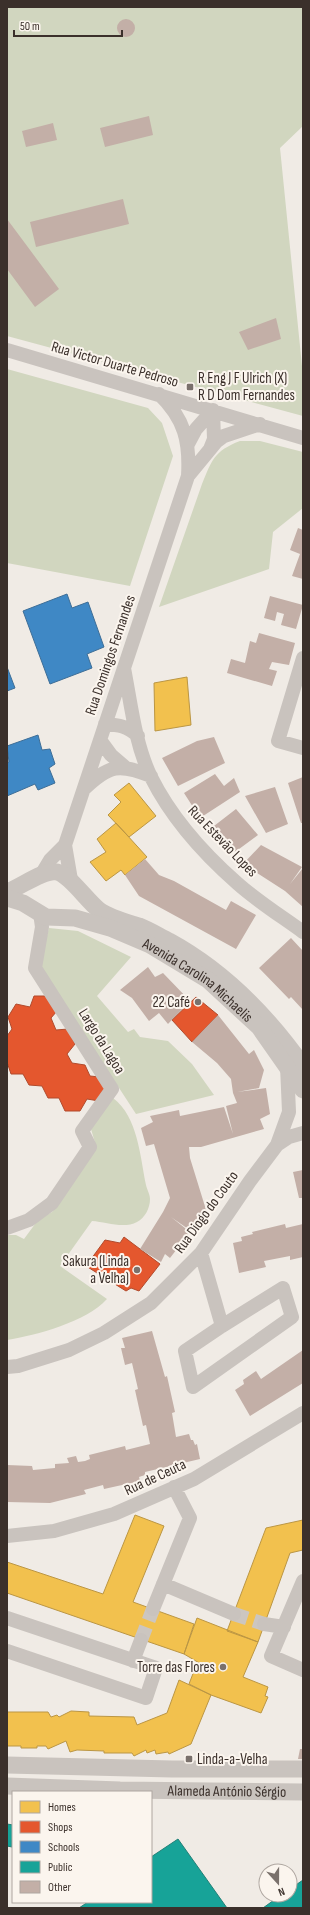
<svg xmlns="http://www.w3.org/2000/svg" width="310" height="1915" font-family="'Sofia Sans Condensed',sans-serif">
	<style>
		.green { fill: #d1d6bf }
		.homes { fill: #f2c14e; stroke: #bb9644 }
		.shops { fill: #e4572e; stroke: #b14b2d }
		.schools { fill: #3f88c5; stroke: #3e6e97 }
		.public { fill: #17a398; stroke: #228077 }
		.building { fill: #c3afa7 }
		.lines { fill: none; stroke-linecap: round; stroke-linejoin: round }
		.minor-tunnel { stroke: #ccc6c0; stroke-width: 14; stroke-dasharray: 14 7; stroke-linecap: butt }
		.minor { stroke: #c9c3be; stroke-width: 14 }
		.tertiary { stroke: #c9c3be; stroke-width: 17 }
		.poi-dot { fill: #7a716c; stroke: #fbf5ee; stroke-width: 1.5 }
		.labels { text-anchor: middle; stroke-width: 4; stroke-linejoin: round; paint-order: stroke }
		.street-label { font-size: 15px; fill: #3b302b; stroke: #fbf5ee }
		.poi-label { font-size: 15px; fill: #3b302b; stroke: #fbf5ee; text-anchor: end }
	</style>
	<rect width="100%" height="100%" fill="#f0ebe5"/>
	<!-- green -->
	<path class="green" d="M7,7H303V126L280,148L303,376V416L7,336Z
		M7,369L148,408L162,423L173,456L130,586L7,563Z
		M240,441H260L303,452V508L273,532L269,569L159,607L202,484C212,460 214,451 240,441Z
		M49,928L78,931L131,957L97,996L128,1032L134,1029L140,1037L168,1041L192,1064L214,1095L136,1114L39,965Z
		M113,1098C138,1117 140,1156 146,1185C147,1190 150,1194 150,1199C150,1208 145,1218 137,1222C124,1229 106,1222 92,1221L60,1266L107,1299C86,1322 37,1335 7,1340V1235H16L24,1239L38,1220L52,1212L61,1200L96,1146L91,1129Z"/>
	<!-- homes -->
	<path class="homes" d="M187,677L191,725L155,731L154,683Z
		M129,783L156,816L129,837L108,815L121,802L114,795Z
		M116,823L147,857L125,875L121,870L106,881L90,862L106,852L97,839Z
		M135,1515L164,1526L133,1602L194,1624L184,1654L7,1593V1562L103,1594Z
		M303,1520V1550L290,1553L258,1642L227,1631L266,1528Z
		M197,1618L258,1642L243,1677L268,1687L265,1696L268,1697L261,1713L211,1695L189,1684L194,1671L198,1672L201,1664L184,1654Z
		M179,1680L211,1695L191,1744L169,1754L168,1752L156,1754L155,1750L147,1753L146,1750L134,1756L132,1753H104V1751L77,1750L70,1752L66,1741L48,1749L46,1746H37V1748H21V1746H7V1712H48L51,1717L57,1715L59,1717L71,1711L89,1712V1716L134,1717L137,1725L167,1713Z"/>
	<!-- shops -->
	<path class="shops" d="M34,996H49L57,1011L51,1018L56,1030L68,1029L75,1044L67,1054L72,1063L85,1065L90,1076L100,1077L106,1091L99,1101L87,1099L80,1111H65L59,1098H48L42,1086L29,1085L23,1074H11L7,1062V1036L12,1029L8,1017L16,1004L30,1007Z
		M196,997L218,1015L192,1042L172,1020Z
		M124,1237L160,1264L139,1291L131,1288L126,1291L86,1266L105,1240L120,1243Z"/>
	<!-- schools -->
	<path class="schools" d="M67,594L72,608L88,602L104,647L87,654L92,668L50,684L23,611Z
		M7,667L15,688L7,691Z
		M38,735L42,750L50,749L55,764L49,768L55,783L38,790L35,784L7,796V763L9,762L7,746Z"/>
	<!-- public -->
	<path class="public" d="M7,1824L13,1825L12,1847L7,1846Z
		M178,1839L227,1908H79L88,1902H151V1857Z
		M303,1880V1908H263L281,1895H290V1889Z"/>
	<!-- building -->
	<path class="building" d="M117 28a9 9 0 1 1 18 0a9 9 0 1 1-18 0Z
		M149,116L153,135L105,147L100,128Z
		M53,123L57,140L26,147L22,131Z
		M123,199L129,224L36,247L30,222Z
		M7,219L59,289L35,307L7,269Z
		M276,318L281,339L248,350L239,332Z
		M298,528L303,530V579L292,576L300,554L290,550Z
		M270,596L303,605L296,629L281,625L284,614L277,612L275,621L264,618Z
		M259,633L295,643L289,665L272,662L269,669L277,671L272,686L227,673L231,659L245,663L250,641L256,643Z
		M214,737L225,763L178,786L162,758L197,741Z
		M215,774L224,786L234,778L240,792L200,818L184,793Z
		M303,777V823H301L288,783Z
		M275,787L288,824L266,833L245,796Z
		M236,809L258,835L235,852L214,826Z
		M261,845L302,867L290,884L303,868V907L285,891L243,864Z
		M145,859L159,875L174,881L226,910L231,901L256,915L236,949L139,896L125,875Z
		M291,938L303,951V1010L291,997L289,999L259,968Z
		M148,967L155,977L163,973L190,1001L168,1024L159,1013L149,1021L132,998L120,990Z
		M218,1015L249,1054L254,1050L264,1070L259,1088L237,1092L266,1088L270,1114L260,1119L264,1129L201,1147H189L190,1158L207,1213L191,1231L171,1217L190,1232L170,1258L165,1254L161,1262L140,1249L163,1212L170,1198L154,1144L146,1146L141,1128L153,1122L150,1116L179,1110L180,1116L224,1107L233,1134L226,1106L237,1103L233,1093L231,1079L217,1063L192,1042Z
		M303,1170V1198H299L293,1172Z
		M285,1224L286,1228L303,1224V1257L290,1260V1256L264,1261L266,1267L239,1273L233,1243L242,1241L241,1237L253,1234L252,1232Z
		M152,1331L165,1377L167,1376L175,1412L172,1413L176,1437L189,1434L191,1440H193L195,1445L197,1444L200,1459L145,1472V1475L139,1477L140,1481L104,1489L103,1485L84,1490L86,1494L50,1503L7,1502V1465L32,1466L33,1470L55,1468V1464L69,1463L67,1458L76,1456L78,1462L85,1461L90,1459L89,1455L125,1446L126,1450L150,1444L146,1425L143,1426L135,1390L138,1389L132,1363L125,1365L121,1348H125L122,1338Z
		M303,1350V1383L250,1416L235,1390L244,1384L243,1380L256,1371L261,1379Z
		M300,1749H303V1759H298Z"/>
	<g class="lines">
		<!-- minor-tunnel -->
		<path class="minor-tunnel" d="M234,1614L264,1624
			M141,1640L153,1609"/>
		<!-- minor -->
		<path class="minor" d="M7,350L303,438
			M188,444L196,429L213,410
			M210,449L214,439L213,410
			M188,476L216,442L224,436L260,424
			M303,658L278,741L303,748
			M124,668C131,704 135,744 151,777C171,817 204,854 237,883C257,901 281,916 303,932
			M105,724C119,725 127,726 138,736
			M100,740L111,755L125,767
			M84,789C109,765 119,763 151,776
			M65,845L71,880
			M41,875L50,860L65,845L188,476C190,442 185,419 159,394
			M277,1145L289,1137L303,1133
			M7,1228L29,1220L52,1203L90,1147L82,1131L112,1089L35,968L42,927L40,913
			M201,1253L222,1326L283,1288L292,1317L193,1387L185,1351L222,1326
			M7,1367L18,1366L69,1350L104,1333L151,1303L201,1253L250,1181L277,1145L289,1112L287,1066
			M7,1536L54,1531L114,1514L194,1479L303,1413
			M303,1581L271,1656L303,1670
			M163,1584L234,1614
			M153,1609L190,1518L174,1487
			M7,1618L156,1668L146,1698L7,1651
			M264,1624L284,1627
			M133,1661L141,1640"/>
		<!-- tertiary -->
		<g class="tertiary">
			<path d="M7,892C21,887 44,869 57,872C70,875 87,901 99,910C110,918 126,922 139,926C149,930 159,936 169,941C224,971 267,1015 303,1066"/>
			<path id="s1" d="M7,898L23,903L46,917L75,918L110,928L150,945L208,980L259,1027L303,1090"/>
			<path d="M7,1765L172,1769H303"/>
			<path id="s2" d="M7,1786L120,1790L303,1792"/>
		</g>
	</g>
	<!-- markers -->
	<g class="poi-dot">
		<rect x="186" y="383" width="8" height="8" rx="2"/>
		<circle cx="198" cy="1002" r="4"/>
		<circle cx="137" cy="1270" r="4"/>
		<circle cx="223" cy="1667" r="4"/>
		<rect x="185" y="1755" width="8" height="8" rx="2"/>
	</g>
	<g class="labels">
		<!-- street labels -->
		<g class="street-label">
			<text transform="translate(115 364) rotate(16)" y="5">Rua Victor Duarte Pedroso</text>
			<text transform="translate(110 655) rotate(-71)" y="5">Rua Domingos Fernandes</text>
			<text transform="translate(223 841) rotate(46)" y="5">Rua Estevão Lopes</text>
			<text dy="5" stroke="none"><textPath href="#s1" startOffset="212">Avenida Carolina Michaelis</textPath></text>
			<text transform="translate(102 1041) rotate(58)" y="5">Largo da Lagoa</text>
			<text transform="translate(206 1212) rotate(-54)" y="5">Rua Diogo do Couto</text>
			<text transform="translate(155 1477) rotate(-25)" y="5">Rua de Ceuta</text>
			<text dy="5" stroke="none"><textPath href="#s2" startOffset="220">Alameda António Sérgio</textPath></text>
		</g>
		<!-- poi labels -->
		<g class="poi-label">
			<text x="198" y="383" text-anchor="start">R Eng J F Ulrich (X)<tspan x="198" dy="17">R D Dom Fernandes</tspan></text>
			<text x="190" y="1007">22 Café</text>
			<text x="129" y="1266">Sakura (Linda<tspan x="129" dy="17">a Velha)</tspan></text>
			<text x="215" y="1672">Torre das Flores</text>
			<text x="197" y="1764" text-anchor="start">Linda-a-Velha</text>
		</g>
	</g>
	<!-- border -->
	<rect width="310" height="1915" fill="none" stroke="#3b302b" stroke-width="16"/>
	<!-- legend -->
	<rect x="12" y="1791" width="140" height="112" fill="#fbf5ee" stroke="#aea6a0"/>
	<rect x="20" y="1801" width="20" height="12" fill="#f2c14e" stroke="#aea6a0"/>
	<text x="48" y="1811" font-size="12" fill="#3b302b">Homes</text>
	<rect x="20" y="1821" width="20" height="12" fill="#e4572e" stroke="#aea6a0"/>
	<text x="48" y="1831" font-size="12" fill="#3b302b">Shops</text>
	<rect x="20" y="1841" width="20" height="12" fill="#3f88c5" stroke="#aea6a0"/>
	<text x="48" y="1851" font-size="12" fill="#3b302b">Schools</text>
	<rect x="20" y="1861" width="20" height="12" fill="#17a398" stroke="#aea6a0"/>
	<text x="48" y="1871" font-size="12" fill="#3b302b">Public</text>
	<rect x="20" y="1881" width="20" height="12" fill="#c3afa7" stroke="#aea6a0"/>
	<text x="48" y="1891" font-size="12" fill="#3b302b">Other</text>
	<!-- north arrow -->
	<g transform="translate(278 1883) rotate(159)"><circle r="19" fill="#fbf5ee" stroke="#aea6a0"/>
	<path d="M0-3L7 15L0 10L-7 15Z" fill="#7a716c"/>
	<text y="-6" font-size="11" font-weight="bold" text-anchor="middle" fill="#3b302b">N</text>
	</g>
	<!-- scale -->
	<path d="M14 30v6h108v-6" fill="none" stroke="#3b302b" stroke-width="2"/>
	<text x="20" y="30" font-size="12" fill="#3b302b" stroke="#fbf5ee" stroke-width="3" paint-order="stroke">50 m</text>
</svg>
